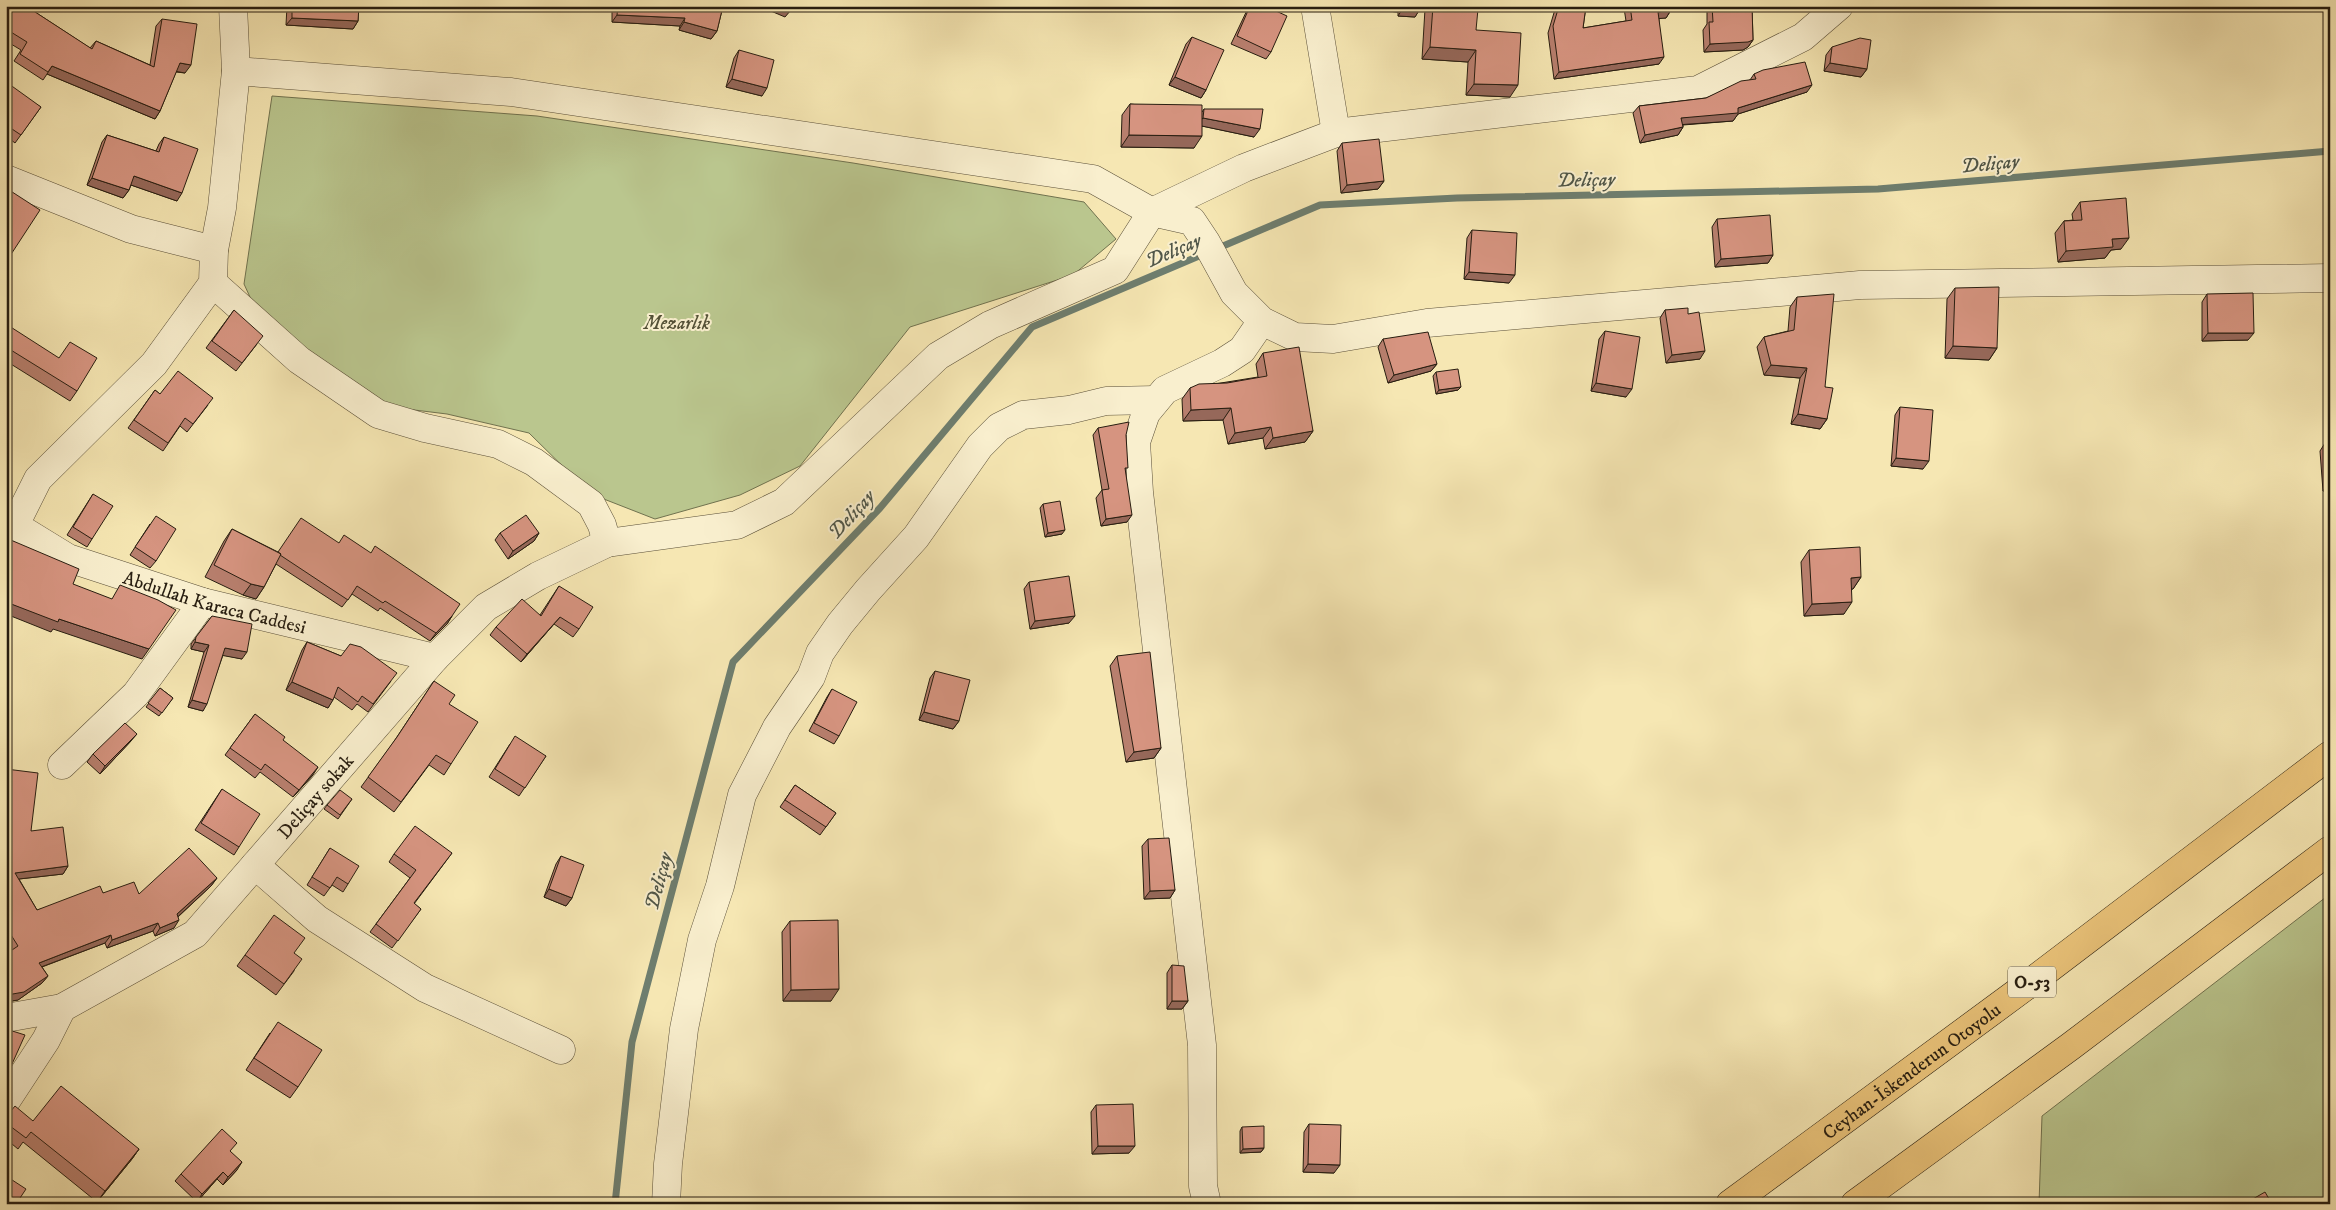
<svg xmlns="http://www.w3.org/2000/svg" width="2336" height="1210" font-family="'IM FELL DW Pica',serif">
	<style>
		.green { fill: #bac68e; stroke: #70724f }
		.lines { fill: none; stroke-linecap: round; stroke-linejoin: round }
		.stream { stroke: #6e7e6f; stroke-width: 7 }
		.minor-casing { stroke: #5b5039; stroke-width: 29 }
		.highway-casing { stroke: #271d10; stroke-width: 29 }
		.minor { stroke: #f9efce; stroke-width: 28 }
		.highway { stroke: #ebc47a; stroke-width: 28 }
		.wall { fill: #b87f6e; stroke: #271d10 }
		.shaded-wall { fill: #96685a; stroke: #271d10 }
		.building { fill: #d69480; stroke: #271d10 }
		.labels { text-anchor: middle; stroke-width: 4; stroke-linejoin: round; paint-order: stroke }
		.shield { fill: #f9efce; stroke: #665c49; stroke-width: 1 }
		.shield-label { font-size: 18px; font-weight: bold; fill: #271d10 }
		.park-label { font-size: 19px; font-style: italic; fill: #535036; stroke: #f9efce }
		.street-label { font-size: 19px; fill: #271d10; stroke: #f9efce }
		.water-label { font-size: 20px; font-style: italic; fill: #505648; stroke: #f9efce }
	</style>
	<rect width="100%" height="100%" fill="#f6e7b3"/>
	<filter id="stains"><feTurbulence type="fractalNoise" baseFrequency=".004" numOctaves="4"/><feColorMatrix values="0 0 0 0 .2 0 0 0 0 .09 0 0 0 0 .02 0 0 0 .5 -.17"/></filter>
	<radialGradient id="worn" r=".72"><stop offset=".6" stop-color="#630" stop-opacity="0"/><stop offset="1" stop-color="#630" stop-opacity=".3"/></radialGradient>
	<!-- green -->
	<path class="green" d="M272,96L537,116L853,163L1084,202L1116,239L1073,275L910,327L800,466L740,495L655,519L591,494L529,433L447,414L382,406L261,321L244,284Z
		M2330,894V1204H2039L2042,1116Z"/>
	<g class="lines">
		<!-- stream -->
		<path class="stream" d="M1216,249L1320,205L1457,198L1878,189L2330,151
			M615,1204L632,1042L733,662L880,508L1032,327L1206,253"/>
		<!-- minor casing -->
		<g class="minor-casing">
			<g id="minor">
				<path d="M1315,6L1336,133"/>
				<path d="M236,71L511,92L1093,179L1152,212L1192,221L1206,242L1234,293L1262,321L1295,337L1333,339L1427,323L1860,285L2330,278"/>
				<path d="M6,179L131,229L214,250"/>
				<path d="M213,283L299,360L378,414L425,428L498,444L534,462L591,504L602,525L607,543"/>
				<path id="s1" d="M6,520L68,558L203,602L435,658"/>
				<path d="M16,523L38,479L154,364L213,283L214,250L222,208L236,71L233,6"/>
				<path d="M62,765L136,694L203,602"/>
				<path d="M255,865L317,919L425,988L561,1050"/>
				<path id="s2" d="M6,1018L62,1008L195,934L435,658L486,607L538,576L607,543L737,525L784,502L938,356L990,325L1115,270L1152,212L1244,168L1336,133L1698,90L1803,37L1839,6"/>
				<path d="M6,1101L46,1040L62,1008"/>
				<path d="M666,1204L668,1164L684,1029L702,940L720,886L742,795L777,727L811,677L820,653L840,624L868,590L916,537L980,446L999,427L1023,415L1069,410L1106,401L1156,400"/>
				<path d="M1207,1204L1203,1186L1202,1045L1139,492L1136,442L1146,413L1165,390L1222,363L1242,350L1262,321"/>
			</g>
		</g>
		<!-- highway casing -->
		<g class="highway-casing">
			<g id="highway">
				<path id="s3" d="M1730,1204L2026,986L2330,755"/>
				<path d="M1855,1204L2071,1046L2330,850"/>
			</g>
		</g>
		<!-- minor -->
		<use href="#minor" class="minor"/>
		<!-- highway -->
		<use href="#highway" class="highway"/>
	</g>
	<!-- wall -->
	<path class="wall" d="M6,6L32,10L90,48L96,41L150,65L156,26L162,19L185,73L176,72L160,111L155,119L47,74L43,80L14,61L21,50L6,41Z
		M287,6H359L358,21L353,29L286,25Z
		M612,6H723L717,31L711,39L679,30L680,26L612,22Z
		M1249,6H1265L1271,52L1266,59L1231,44Z
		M1376,6H1421L1415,17L1398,16V12L1376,10Z
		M1427,6H1463V8L1476,30L1510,97L1466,95L1468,62L1422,59L1425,9Z
		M1556,6H1586L1583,28L1626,21L1624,8L1625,6H1671V10L1666,18H1659V64L1554,79L1548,33Z
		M1709,6H1752L1753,40L1748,47L1743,50L1704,52L1703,30L1707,24V10Z
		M1192,37L1206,90L1201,98L1169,85L1186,44Z
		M1832,47L1867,69L1861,77L1824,71L1826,55Z
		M739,50L762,96L726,87L734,58Z
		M1754,74L1807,92L1738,114L1733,121L1683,125V127L1678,135L1640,143L1633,113L1639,106L1706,98L1750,80Z
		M6,88L41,107L15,143L6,136Z
		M1130,104L1202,112L1204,109L1254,137L1202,126L1194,148L1121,147L1122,115Z
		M107,135L156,151L159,144L164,137L177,201L131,185L129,190L123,198L87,185L102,142Z
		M1342,143L1384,181L1378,189L1341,193L1337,151Z
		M2080,202L2121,249L2111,250L2105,258L2058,262L2055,233L2064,221L2073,220L2072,214Z
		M1717,219L1773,255L1768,263L1715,267L1712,227Z
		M1472,230L1509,283L1464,279L1467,238Z
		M1955,288L1997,348L1989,360L1945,358L1947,299Z
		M2207,294L2248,340L2202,341V302Z
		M1797,297L1825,387L1827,419L1820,429L1791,424L1800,378L1764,375L1757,347L1764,337L1788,331L1790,307Z
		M234,310L257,344L236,371L206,348Z
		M1665,310L1688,314L1700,359L1666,363L1660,318Z
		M6,324L77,391L70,401L6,361Z
		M1605,331L1626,397L1591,391L1599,339Z
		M1383,339L1437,364L1431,371L1388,383L1378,347Z
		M1263,353L1313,431L1305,442L1265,449L1263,438L1228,444L1223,420L1183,421L1182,399L1190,388L1258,377L1256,364Z
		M1436,372L1458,390L1436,394L1433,376Z
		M155,390L160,394L208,405L187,432L180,426L163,451L128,428Z
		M1900,407L1923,469L1891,466L1895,415Z
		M1098,428L1126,435V471L1127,522L1101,526L1096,498L1102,490L1093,435Z
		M2325,443L2330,491H2323L2320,451Z
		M93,494L92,539L87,547L67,535Z
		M1043,504L1062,534L1045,537L1040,508Z
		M150,524L156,561L150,568L130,555Z
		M232,529L278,552L452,616L447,624L430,641L380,608L378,611L352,594L342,607L276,564L264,587L256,599L243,595L205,577L224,541Z
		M500,533H539L534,541L508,559L495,540Z
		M1809,550L1861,577L1853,589H1851L1844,614L1804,616L1801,562Z
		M1029,582L1069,623L1030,629L1024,589Z
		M559,586L579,629L573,637L554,624L521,662L490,635L496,627L540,615Z
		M212,616L242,659L223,655L203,711L188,707L204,652L191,649V644Z
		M307,642L341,656L391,681L368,712L357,704L352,710L334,697L328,708L286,690L302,650Z
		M1117,656L1161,748L1154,758L1126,762L1110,666Z
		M935,671L959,721L953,729L919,720L930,678Z
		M434,681L451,764L444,775L429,765L394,812L361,787L393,743Z
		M160,688L173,698L159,716L146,707Z
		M832,689L839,736L834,744L809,731L827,697Z
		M255,714L283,740L313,775L293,797L260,772L255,778L225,755Z
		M131,741L100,774L87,762L93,754Z
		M510,744L546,756L519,796L489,777Z
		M6,769L31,831L68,866L63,874L19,879L37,910L103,893L139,894L217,878L211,886L178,917L174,928L155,936L153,931L107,948L105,943L42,967L48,976L42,983L18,1000L6,1002V954L10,951L6,944Z
		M795,785L836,813L820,835L780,807Z
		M222,789L239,847L234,855L195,830Z
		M352,799L338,819L324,809L327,805Z
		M1148,839L1175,890L1170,898L1144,899L1142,846Z
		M330,848L348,884L343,892L332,885L324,896L307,885Z
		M452,853L414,904L421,909L392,948L370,932L410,878L389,862L394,854Z
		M561,856L572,898L566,906L544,897L556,864Z
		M790,921L831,1001H783L782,932Z
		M294,953V971L276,995L237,966L245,955Z
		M1172,965L1188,1001L1182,1009H1167V973Z
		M270,1033L298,1087L290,1098L246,1070Z
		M1096,1105L1129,1153L1092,1154L1091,1112Z
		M6,1117L33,1121L139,1149L132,1159L97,1202L23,1142L18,1149L6,1139Z
		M1309,1124L1334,1173L1303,1172L1304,1132Z
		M1242,1127L1264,1148L1261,1152L1240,1153V1131Z
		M231,1152L237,1170L223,1185L217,1179L197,1202L175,1181L181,1174Z"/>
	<!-- shaded-wall -->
	<path class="shaded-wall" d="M759,6H783L791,10L785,17Z
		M1379,6H1402L1398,12L1376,10Z
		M1403,8L1420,9L1415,17L1398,16Z
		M1671,10L1666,18L1653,19L1658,12Z
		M617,15L685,18L680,26L612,22Z
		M292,18L358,21L353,29L286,25Z
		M684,22L717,31L711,39L679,30Z
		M1753,40L1748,47L1743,50L1704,52L1710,44Z
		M1430,47L1476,50L1468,62L1422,59Z
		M1664,57L1659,64L1554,79L1559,72Z
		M180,63L191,65L185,73L174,71Z
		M1830,63L1867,69L1861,77L1824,71Z
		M52,66L160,111L155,119L47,74Z
		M1175,77L1206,90L1201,98L1169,85Z
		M732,79L767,88L762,96L726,87Z
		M1474,84L1518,85L1510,97L1466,95Z
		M1812,85L1807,92L1738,114L1733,121L1676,125L1681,118L1738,108Z
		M1203,118L1260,129L1254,137L1197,125Z
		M1683,127L1678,135L1640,143L1645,135Z
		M1129,135L1202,136L1194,148L1121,147Z
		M134,176L182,193L177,201L128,184Z
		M92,178L129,190L123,198L87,185Z
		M1384,181L1378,189L1341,193L1347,185Z
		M2129,238L2121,249L2111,250L2105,258L2058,262L2066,251L2112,239Z
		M1773,255L1768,263L1715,267L1721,259Z
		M1469,272L1515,275L1509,283L1464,279Z
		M2208,333H2254L2248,340L2202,341Z
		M1953,346L1997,348L1989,360L1945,358Z
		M1705,351L1700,359L1666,363L1672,355Z
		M1437,364L1431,371L1388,383L1394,375Z
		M1771,365L1807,368L1800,378L1764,375Z
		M1596,383L1632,389L1626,397L1591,391Z
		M1461,387L1458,390L1436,394L1439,390Z
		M1231,408L1223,420L1183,421L1191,410Z
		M1798,414L1827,419L1820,429L1791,424Z
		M1271,427L1263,438L1228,444L1235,433Z
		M1313,431L1305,442L1265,449L1273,438Z
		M1896,458L1929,461L1923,469L1891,466Z
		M2328,483H2330V491H2323Z
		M1132,515L1127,522L1101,526L1106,519Z
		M1065,530L1062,534L1045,537L1048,533Z
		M539,533L534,541L508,559L513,551Z
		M1861,577L1853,589H1842L1851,578Z
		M251,584L264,587L256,599L243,595Z
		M6,602L59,619L149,649L142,659L53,629L51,632L6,614Z
		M1852,602L1844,614L1804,616L1812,604Z
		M452,616L447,624L430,641L436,633Z
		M1075,616L1069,623L1030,629L1035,621Z
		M560,617L554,624L521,662L527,654Z
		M195,642L209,645L204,652L191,649Z
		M225,648L247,652L242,659L220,655Z
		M292,682L333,700L328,708L286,690Z
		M192,700L207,704L203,711L188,707Z
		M924,712L959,721L953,729L919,720Z
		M137,734L131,741L100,774L105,766Z
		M1161,748L1154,758L1126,762L1134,752Z
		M318,767L313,775L293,797L299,790Z
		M68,866L63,874L10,880L15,873Z
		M217,878L211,886L172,922L177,914Z
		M549,889L572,898L566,906L544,897Z
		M1175,890L1170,898L1144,899L1150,891Z
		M179,920L174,928L155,936L160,928Z
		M158,923L153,931L107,948L112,940Z
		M111,935L105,943L33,970L39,963Z
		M48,976L42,983L18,1000L6,1002V997L7,995Z
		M839,989L831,1001H783L791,990Z
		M1172,1001H1188L1182,1009H1167Z
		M6,1062L12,1064L7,1072L6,1071Z
		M1098,1146H1135L1129,1153L1092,1154Z
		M1264,1148L1261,1152L1240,1153L1243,1149Z
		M139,1149L132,1159L97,1202L105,1191Z
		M242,1162L237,1170L223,1185L228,1177Z
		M1308,1164L1340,1165L1334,1173L1303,1172Z
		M223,1172L217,1179L197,1202L202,1194Z"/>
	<!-- building -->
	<path class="building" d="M6,6H34L32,10L92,49L96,41L154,67L162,19L197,24L191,65L180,63L160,111L52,66L48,72L20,54L27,42L6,29Z
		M292,6H359L358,21L292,18Z
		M618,6H723L717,31L684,22L685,18L617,15Z
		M783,6H792L791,10Z
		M1250,6H1265L1287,16L1271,52L1237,36Z
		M1403,6H1421L1420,9L1403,8Z
		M1433,6H1463V8L1478,9L1476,30L1521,33L1518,85L1474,84L1476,50L1430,47Z
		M1559,6H1586L1583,28L1632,20L1630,6H1671V10L1658,12L1664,57L1559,72L1553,26Z
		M1712,6H1752L1753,40L1748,42L1710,44L1709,22H1713Z
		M1192,37L1224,50L1206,90L1175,77Z
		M1860,38L1871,40L1867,69L1830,63L1832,47Z
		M739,50L774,60L767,88L732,79Z
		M1805,62L1812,85L1738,108V113L1681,118L1683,127L1645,135L1639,106L1706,98L1741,81L1756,79L1754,74L1763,70Z
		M9,84L41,107L21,135L6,125V88Z
		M1130,104L1202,105V136L1129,135Z
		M1204,109H1263L1260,129L1203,118Z
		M107,135L159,152L164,137L198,149L182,193L134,176L129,190L92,178Z
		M1379,139L1384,181L1347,185L1342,143Z
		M6,188L40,210L6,262Z
		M2126,198L2129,238L2112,239L2113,247L2066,251L2064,221L2082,220L2080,202Z
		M1770,215L1773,255L1721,259L1717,219Z
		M1472,230L1517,233L1515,275L1469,272Z
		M1999,287L1997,348L1953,346L1955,288Z
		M2253,293L2254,333H2208L2207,294Z
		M1834,294L1825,387L1833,388L1827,419L1798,414L1807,368L1771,365L1764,337L1794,330L1797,297Z
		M1688,308V314L1699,312L1705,351L1672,355L1665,310Z
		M234,310L263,336L242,363L212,341Z
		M6,324L59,358L70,342L97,358L77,391L6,347Z
		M1605,331L1640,337L1632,389L1596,383Z
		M1428,332L1437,364L1394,375L1383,339Z
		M1299,347L1313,431L1273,438L1271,427L1235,433L1231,408L1191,410L1190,388L1199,384L1227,383L1267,376L1263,353Z
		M1458,369L1461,387L1439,390L1436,372Z
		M178,371L213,398L193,424L185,418L168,443L134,420L155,390L160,394Z
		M1900,407L1933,410L1929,461L1896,458Z
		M1129,422L1126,435L1128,468H1125L1132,515L1106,519L1102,490L1109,489L1098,428Z
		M2325,443H2330V483H2328Z
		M93,494L113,506L92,539L73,527Z
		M1060,501L1065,530L1048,533L1043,504Z
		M526,515L539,533L513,551L500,533Z
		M156,516L176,529L156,561L135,547Z
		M301,518L339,543L344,535L371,553L375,546L460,604L452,616L436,633L385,601L383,603L357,586L348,600L280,555L281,554L278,552Z
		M232,529L281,554L264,587L251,584L214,565Z
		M6,538L79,569L73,584L112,599L120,585L158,600L176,610L149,649L59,619L58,622L6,602Z
		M1860,547L1861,577L1851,578L1852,602L1812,604L1809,550Z
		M1069,576L1075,616L1035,621L1029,582Z
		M559,586L593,607L579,629L560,617L527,654L496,627L522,599L541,616Z
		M212,616L252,624L247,652L225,648L207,704L192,700L209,645L195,642L196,637Z
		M307,642L341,656L350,644L361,647L397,673L373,704L362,696L358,702L338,687L333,700L292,682Z
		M1150,652L1161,748L1134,752L1117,656Z
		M935,671L970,680L959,721L924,712Z
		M434,681L455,695L449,704L478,722L451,764L436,755L401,802L368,777L397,737Z
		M6,688L10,689L6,701Z
		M160,688L173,698L162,713L148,703Z
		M832,689L857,702L839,736L814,723Z
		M255,714L285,737L283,740L318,767L299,790L265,764L261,770L230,748Z
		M125,723L137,734L105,766L93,754Z
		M515,736L546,756L525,788L495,769Z
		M6,769L38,773L31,831L63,827L68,866L15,873L37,910L100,886L103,893L134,882L139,894L189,848L217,878L177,914L179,920L160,928L158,923L112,940L111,935L39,963L48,976L24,992L7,995L6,994V954L18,946L6,927Z
		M795,785L836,813L826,827L785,800Z
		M222,789L260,814L239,847L201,823Z
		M340,790L352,799L340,815L327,805Z
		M415,826L452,853L414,903L421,909L398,941L376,924L416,870L394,854Z
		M1169,838L1175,890L1150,891L1148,839Z
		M330,848L359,866L348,884L337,877L330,888L312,877Z
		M561,856L584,865L572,898L549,889Z
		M274,915L305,938L294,953L302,959L284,984L245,955Z
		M838,920L839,989L791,990L790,921Z
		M1172,965L1184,966L1188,1001H1172Z
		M278,1022L322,1050L298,1087L254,1058Z
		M6,1029L25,1035L12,1064L6,1062Z
		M61,1086L139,1149L105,1191L31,1132L26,1138L6,1123V1117L15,1106L33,1121Z
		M1133,1104L1135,1146H1098L1096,1105Z
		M1309,1124L1341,1125L1340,1165L1308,1164Z
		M1264,1126V1148L1243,1149L1242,1127Z
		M222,1129L237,1143L230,1151L242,1162L228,1177L223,1172L202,1194L181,1174Z
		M6,1176L26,1189L16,1204H6Z
		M2265,1192L2272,1204H2247L2246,1203Z"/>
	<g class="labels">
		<!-- shield labels -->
		<rect class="shield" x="2008" y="966.5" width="48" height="31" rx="4"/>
		<g class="shield-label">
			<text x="2032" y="988">O-53</text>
		</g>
		<!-- park labels -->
		<g class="park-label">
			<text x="677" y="329">Mezarlık</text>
		</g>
		<!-- street labels -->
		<g class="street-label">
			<text dy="7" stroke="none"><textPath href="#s1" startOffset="226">Abdullah Karaca Caddesi</textPath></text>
			<text dy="7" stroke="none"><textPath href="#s2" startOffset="392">Deliçay sokak</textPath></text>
			<text dy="7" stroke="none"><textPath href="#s3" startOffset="225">Ceyhan-İskenderun Otoyolu</textPath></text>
		</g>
		<!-- water labels -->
		<g class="water-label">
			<text transform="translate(1990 163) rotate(-5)" y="7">Deliçay</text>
			<text transform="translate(1586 179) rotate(-1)" y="7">Deliçay</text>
			<text transform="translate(1173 250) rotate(-23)" y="7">Deliçay</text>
			<text transform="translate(851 514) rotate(-47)" y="7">Deliçay</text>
			<text transform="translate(658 881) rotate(-75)" y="7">Deliçay</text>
		</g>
	</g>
	<!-- margin -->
	<rect width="2336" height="1210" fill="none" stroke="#f6e7b3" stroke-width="25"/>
	<rect x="8" y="8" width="2321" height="1195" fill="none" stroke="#271d10" stroke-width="2.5"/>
	<rect x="12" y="12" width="2311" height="1185" fill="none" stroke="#271d10"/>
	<rect width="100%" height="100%" filter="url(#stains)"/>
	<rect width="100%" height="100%" fill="url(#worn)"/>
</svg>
